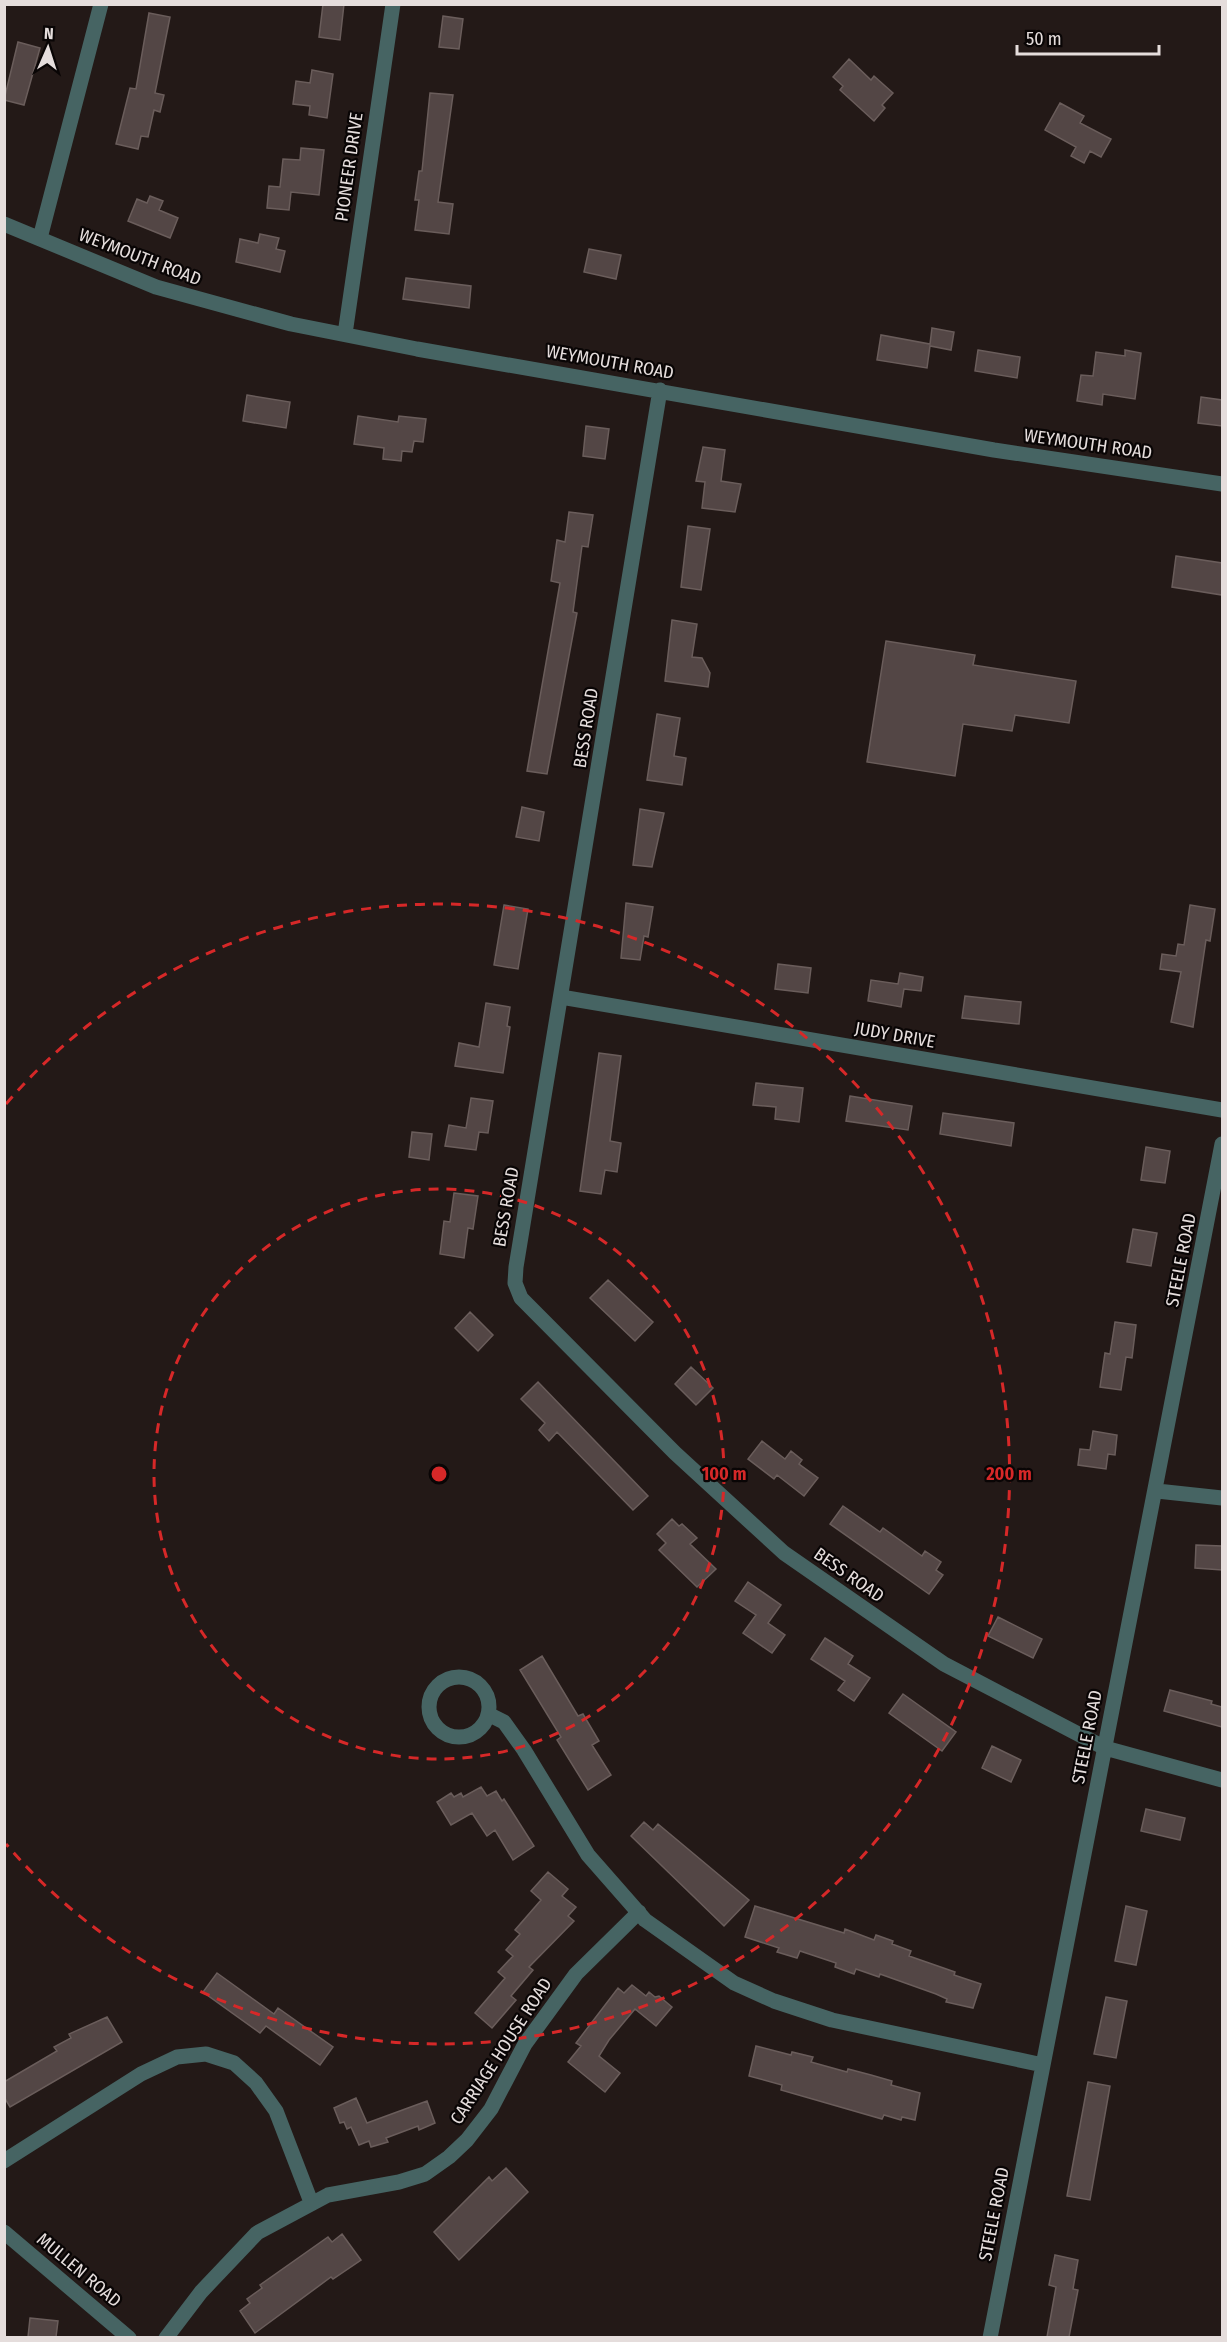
<svg xmlns="http://www.w3.org/2000/svg" width="1227" height="2342" font-family="'Fira Sans Condensed',sans-serif">
	<style>
		.building { fill: #534645; stroke: #6a5d5b; stroke-width: 1.5 }
		.lines { fill: none; stroke-linecap: round; stroke-linejoin: round }
		.minor { stroke: #466463; stroke-width: 15 }
		.ring { fill: none; stroke: #d62828; stroke-width: 3; stroke-dasharray: 10 8 }
		.labels { text-anchor: middle; stroke-width: 4.5; stroke-linejoin: round; paint-order: stroke }
		.street-label { font-size: 18px; fill: #e5dddc; stroke: #090505 }
		.centre { fill: #d62828; stroke: #090505; stroke-width: 3 }
		.ring-label { font-size: 18px; text-anchor: middle; font-weight: bold; fill: #d62828; stroke: #090505; stroke-width: 4.5; stroke-linejoin: round; paint-order: stroke }
	</style>
	<rect width="100%" height="100%" fill="#231917"/>
	<!-- building -->
	<path class="building" d="M323,4H344L340,40L319,37Z
		M149,13L170,17L155,93L164,95L160,112L154,110L148,137L141,136L138,149L116,144L130,88L136,89Z
		M443,16L463,19L459,49L439,47Z
		M18,42L40,48L24,105L4,100Z
		M849,59L871,80L874,76L893,93L882,105L885,108L874,121L840,90L843,86L833,77Z
		M312,70L333,74L327,118L309,115L310,106L293,104L296,81L310,83Z
		M430,93L453,95L438,202L453,204L449,234L415,230L419,200H415L419,171H422Z
		M1060,103L1084,116L1080,123L1111,139L1101,157L1090,151L1084,163L1071,156L1076,147L1045,130Z
		M301,148L324,150L319,195L291,192L289,210L267,208L269,186L280,187L283,159L300,160Z
		M150,196L163,201L159,210L178,218L170,238L128,221L137,199L147,203Z
		M260,234L279,238L276,249L285,251L280,272L236,262L240,239L258,243Z
		M589,249L621,255L616,279L584,272Z
		M406,278L471,286L469,308L403,299Z
		M932,328L954,332L951,350L930,346L927,368L877,360L881,335L930,344Z
		M978,350L1020,357L1017,378L975,371Z
		M1125,350L1141,353L1135,399L1103,394L1102,405L1077,401L1081,375L1093,376L1096,352L1125,356Z
		M247,395L290,402L286,428L243,421Z
		M1201,397L1222,400V426L1198,423Z
		M358,416L398,422L399,416L426,419L423,442L414,441L412,452L402,451L401,461L383,459L384,448L354,444Z
		M586,426L609,429L605,459L583,456Z
		M703,447L725,450L721,481L741,484L735,512L702,508L705,482L696,481Z
		M569,512L593,515L588,547L582,546L573,612L577,613L547,774L527,771L560,583L551,581L557,540L565,542Z
		M688,526L710,529L701,590L681,587Z
		M1176,556L1222,563V595L1172,587Z
		M672,620L697,624L692,657L702,658L710,673L708,687L665,681Z
		M886,641L975,655L973,665L1076,681L1069,723L1015,715L1012,731L963,724L955,776L867,762Z
		M657,714L680,718L674,756L686,758L682,785L647,780Z
		M522,807L544,812L539,841L516,837Z
		M640,809L664,813L652,867L633,865Z
		M626,903L653,907L648,937L644,936L640,960L621,958Z
		M504,905L528,909L518,969L494,965Z
		M1190,905L1215,909L1210,941L1206,940L1193,1027L1171,1022L1181,972L1160,969L1162,954L1176,956L1178,944L1184,945Z
		M778,964L811,968L808,993L775,989Z
		M900,973L923,977L921,991L904,989L901,1007L868,1001L871,980L898,984Z
		M965,996L1021,1002L1019,1024L962,1018Z
		M486,1003L510,1007L507,1026L510,1027L503,1073L455,1066L459,1043L479,1047Z
		M599,1053L621,1056L610,1141L621,1143L617,1172L605,1170L601,1194L580,1191Z
		M756,1083L803,1088L799,1122L775,1119L776,1107L753,1105Z
		M850,1096L912,1106L908,1130L846,1121Z
		M471,1098L493,1101L488,1133L479,1132L476,1150L445,1146L449,1125L466,1128Z
		M943,1113L1014,1123L1011,1146L940,1134Z
		M412,1132L432,1134L429,1160L409,1157Z
		M1146,1147L1170,1151L1165,1183L1141,1180Z
		M454,1193L478,1196L473,1229L468,1228L464,1258L440,1254L444,1221L450,1222Z
		M1133,1229L1157,1233L1151,1266L1127,1262Z
		M608,1280L653,1322L635,1341L590,1298Z
		M470,1312L493,1335L478,1351L455,1328Z
		M1115,1322L1136,1325L1132,1358L1126,1357L1121,1390L1100,1387L1105,1353L1110,1354Z
		M691,1367L713,1388L696,1405L675,1384Z
		M538,1382L648,1496L633,1510L557,1432L549,1441L539,1430L545,1423L521,1399Z
		M1093,1431L1117,1435L1115,1455L1108,1454L1106,1469L1078,1465L1080,1449L1090,1450Z
		M762,1441L785,1459L791,1451L802,1460L799,1464L818,1478L804,1496L777,1475L774,1479L748,1459Z
		M843,1506L880,1532L883,1528L922,1556L925,1551L941,1562L936,1570L943,1575L929,1594L830,1524Z
		M672,1519L679,1526L682,1524L697,1538L690,1544L716,1569L697,1587L659,1550L666,1543L657,1534Z
		M1196,1545L1222,1546V1570L1195,1568Z
		M748,1582L781,1605L768,1623L785,1635L772,1653L743,1633L756,1615L735,1601Z
		M998,1617L1042,1639L1033,1658L988,1636Z
		M825,1638L853,1656L848,1664L870,1678L854,1701L838,1690L845,1681L811,1659Z
		M542,1656L578,1716L583,1714L599,1741L592,1745L611,1775L588,1790L557,1740L561,1737L520,1670Z
		M1170,1690L1212,1701L1211,1704L1222,1707V1727L1164,1711Z
		M903,1694L956,1732L942,1751L889,1713Z
		M992,1746L1021,1760L1011,1782L982,1768Z
		M481,1787L487,1796L496,1791L502,1801L504,1799L534,1846L513,1860L495,1830L487,1836L472,1813L451,1825L437,1802L451,1793L454,1797L461,1793L463,1797Z
		M1146,1809L1185,1818L1180,1840L1141,1831Z
		M644,1822L653,1830L658,1824L749,1900L724,1926L631,1836Z
		M548,1872L568,1889L562,1896L576,1907L568,1916L574,1921L529,1967L533,1970L511,1996L516,2000L492,2028L475,2013L505,1978L498,1972L513,1956L506,1950L520,1934L515,1930L541,1900L531,1891Z
		M755,1906L844,1933L845,1929L874,1940L876,1935L893,1941L892,1944L911,1951L909,1956L955,1972L954,1975L981,1984L973,2008L946,2002L947,1999L936,1994L880,1974L879,1977L856,1969L854,1974L835,1967L836,1963L800,1951L797,1958L777,1952L779,1948L745,1937Z
		M1126,1906L1147,1911L1136,1965L1115,1961Z
		M217,1973L274,2014L278,2008L333,2047L320,2065L266,2026L260,2033L203,1992Z
		M632,1985L646,1996L649,1992L655,1997L659,1996L672,2007L656,2026L635,2009L609,2040L599,2056L620,2073L605,2092L568,2062L581,2046L576,2043L618,1988L624,1993Z
		M1106,1997L1127,2001L1116,2058L1094,2054Z
		M107,2017L122,2042L10,2107L4,2097V2082L57,2051L54,2047L71,2038L69,2034Z
		M756,2046L791,2055L792,2052L813,2057L811,2062L847,2072L848,2069L871,2075L892,2081L891,2085L920,2093L915,2120L902,2117L901,2120L884,2115L882,2119L781,2090L782,2085L749,2076Z
		M1088,2082L1110,2086L1090,2200L1067,2196Z
		M356,2098L367,2123L427,2101L435,2123L419,2130L418,2126L386,2138L388,2142L371,2147L369,2141L359,2145L351,2127L347,2129L344,2122L340,2123L334,2108Z
		M506,2168L528,2192L459,2260L434,2232L489,2177L492,2181Z
		M342,2234L361,2260L333,2279L331,2277L255,2333L240,2311L250,2303L247,2299L262,2288L260,2285L328,2237L332,2242Z
		M1055,2255L1078,2260L1073,2289L1078,2290L1069,2337H1047L1056,2287L1049,2285Z
		M30,2318L58,2321L56,2337H28Z"/>
	<g class="lines">
		<!-- minor -->
		<path class="minor" d="M4,224L156,287L291,324L417,349L994,450L1222,484
			M40,238L101,4
			M345,334L393,4
			M660,390L516,1267L515,1283L521,1298L675,1453L784,1553L944,1664L1105,1748L1222,1780
			M561,997L1222,1110
			M1157,1491L1222,1498
			M429 1707a30 30 0 1 1 60 0a30 30 0 1 1-60 0Z
			M488,1714L504,1722L524,1750L588,1855L645,1920L734,1983L774,2001L832,2020L1043,2065
			M4,2161L141,2074L177,2057L206,2054L234,2063L256,2083L276,2111L311,2202
			M4,2232L129,2338
			M166,2338L201,2292L257,2233L328,2195L399,2182L425,2174L449,2157L467,2140L491,2109L525,2044L576,1974L639,1912
			M990,2338L1222,1144"/>
	</g>
	<!-- distance rings -->
	<g class="ring">
		<circle cx="439" cy="1474" r="285"/>
		<path d="M6 1104A570 570 0 1 1 6 1844"/>
	</g>
	<g class="labels">
		<!-- street labels -->
		<g class="street-label">
			<text transform="translate(349 167) rotate(-82)" y="6">PIONEER DRIVE</text>
			<text transform="translate(140 257) rotate(21)" y="6">WEYMOUTH ROAD</text>
			<text transform="translate(610 362) rotate(10)" y="6">WEYMOUTH ROAD</text>
			<text transform="translate(1088 444) rotate(8)" y="6">WEYMOUTH ROAD</text>
			<text transform="translate(586 728) rotate(-81)" y="6">BESS ROAD</text>
			<text transform="translate(895 1035) rotate(10)" y="6">JUDY DRIVE</text>
			<text transform="translate(506 1207) rotate(-80)" y="6">BESS ROAD</text>
			<text transform="translate(1181 1260) rotate(-79)" y="6">STEELE ROAD</text>
			<text transform="translate(849 1575) rotate(35)" y="6">BESS ROAD</text>
			<text transform="translate(1087 1737) rotate(-79)" y="6">STEELE ROAD</text>
			<text transform="translate(501 2051) rotate(-57)" y="6">CARRIAGE HOUSE ROAD</text>
			<text transform="translate(994 2214) rotate(-79)" y="6">STEELE ROAD</text>
			<text transform="translate(79 2270) rotate(40)" y="6">MULLEN ROAD</text>
		</g>
	</g>
	<circle cx="439" cy="1474" r="9" class="centre"/>
	<g class="ring-label">
		<text x="724" y="1480">100 m</text>
		<text x="1009" y="1480">200 m</text>
	</g>
	<!-- border -->
	<rect width="1227" height="2342" fill="none" stroke="#e5dddc" stroke-width="12"/>
	<!-- north arrow -->
	<g transform="translate(48 48) rotate(3)" stroke="#090505" stroke-width="4.5" paint-order="stroke">
	<path d="M0-4.5L10 22L0 15L-10 22Z" fill="#e5dddc"/>
	<text y="-9" font-size="16" font-weight="bold" text-anchor="middle" fill="#e5dddc">N</text>
	</g>
	<!-- scale -->
	<path d="M1017 45v9h142v-9" fill="none" stroke="#e5dddc" stroke-width="3"/>
	<text x="1026" y="45" font-size="18" fill="#e5dddc" stroke="#090505" stroke-width="4.5" paint-order="stroke">50 m</text>
</svg>
